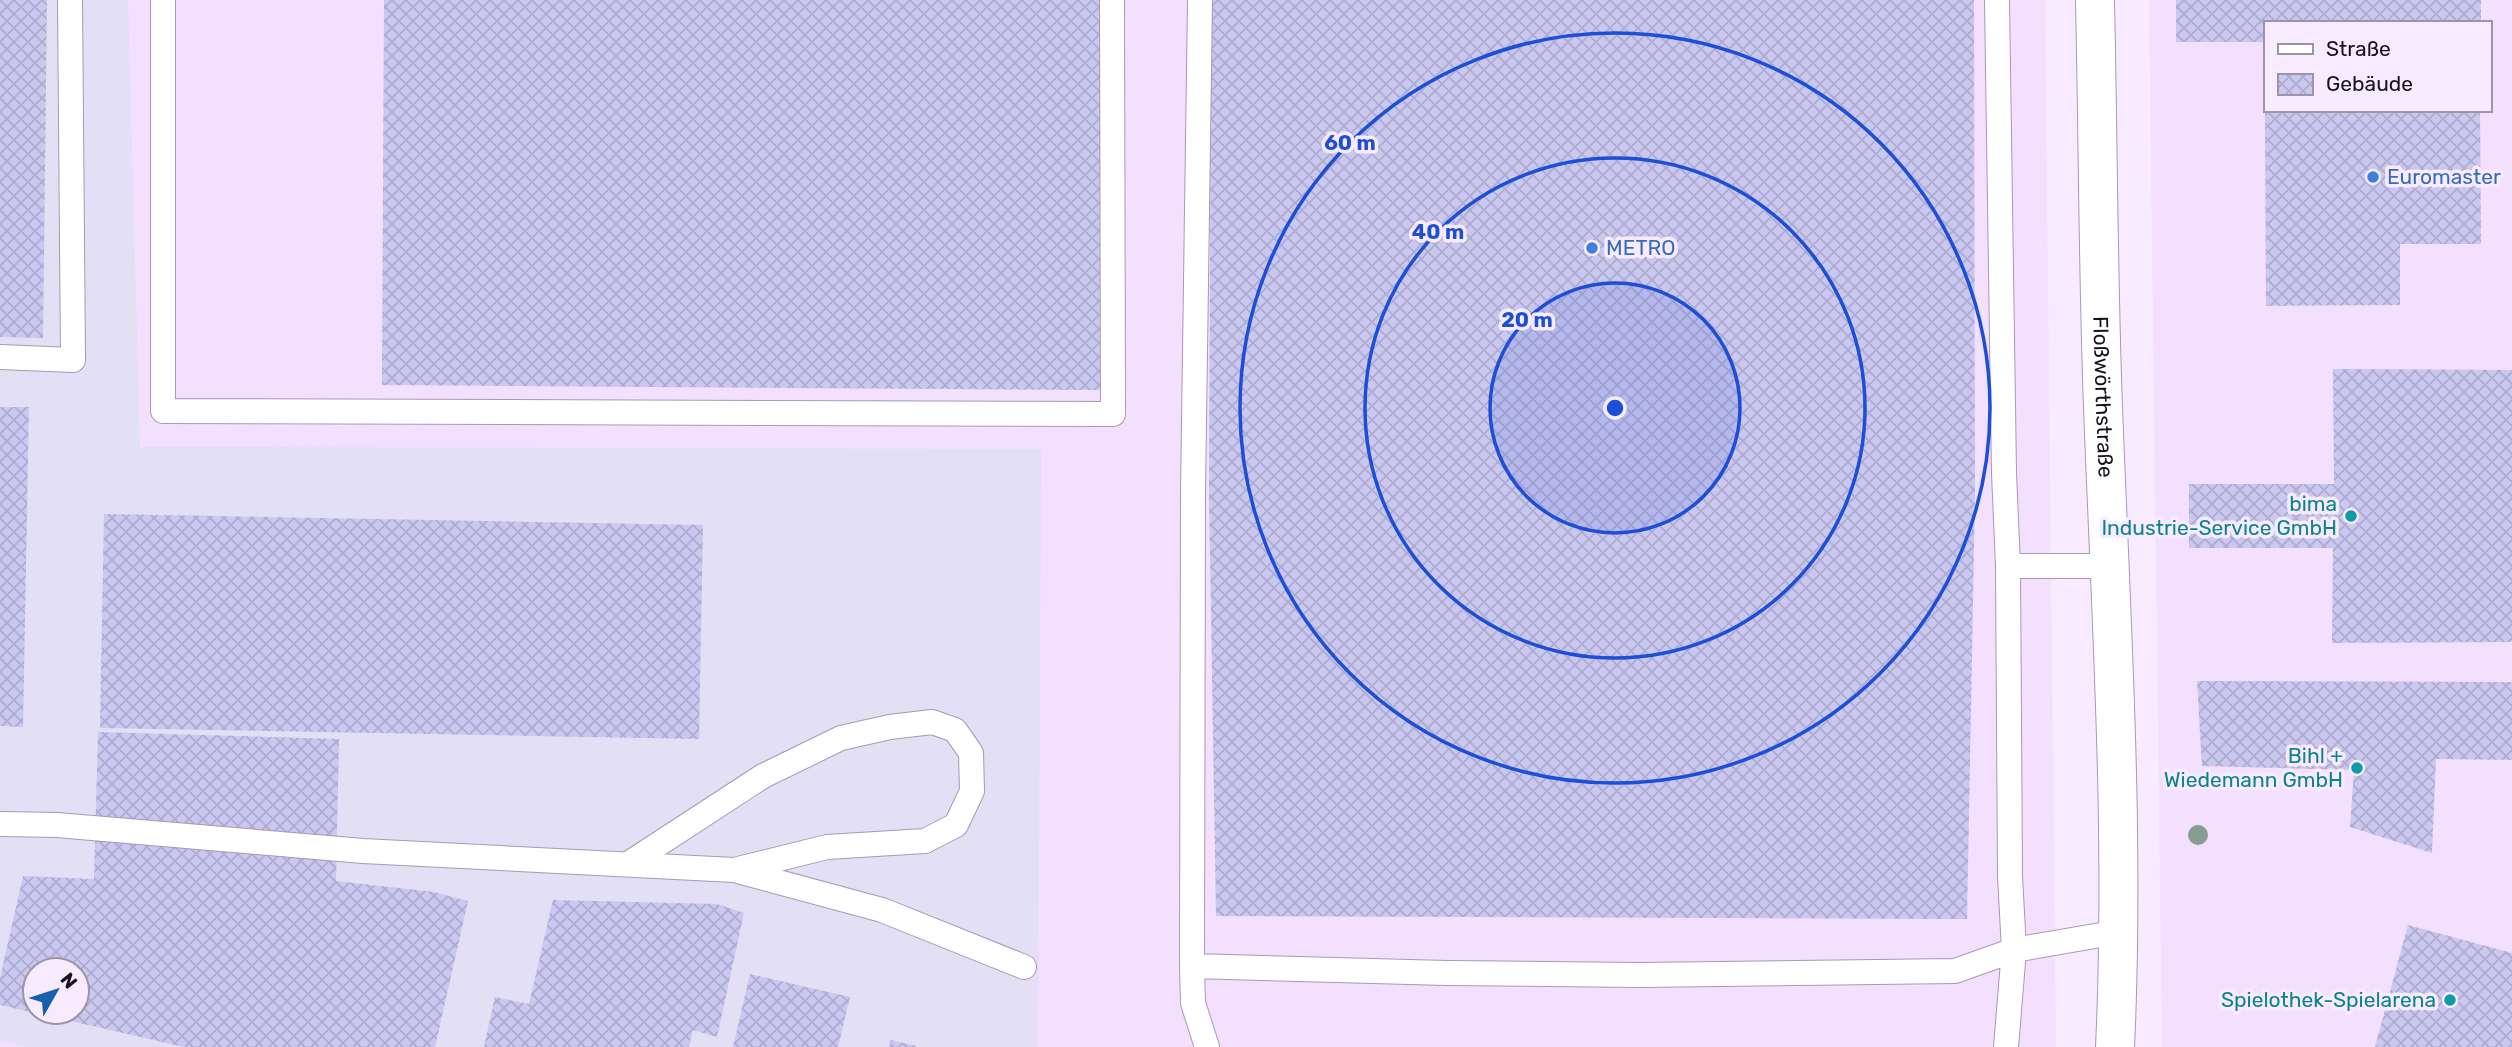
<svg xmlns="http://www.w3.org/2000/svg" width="2512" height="1047" font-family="Rubik,sans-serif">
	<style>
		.built { fill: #f3dffe; fill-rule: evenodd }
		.industrial { fill: #e3dff5; fill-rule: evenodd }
		.building { fill: url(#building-cross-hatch) }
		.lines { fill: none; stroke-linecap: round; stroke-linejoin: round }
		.service-casing { stroke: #ab97b6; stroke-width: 26 }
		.secondary-casing { stroke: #ab97b6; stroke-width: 40 }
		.service { stroke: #fff; stroke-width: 24 }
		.secondary { stroke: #fff; stroke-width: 38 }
		.tree { fill: #869e92 }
		.ring { fill: none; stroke: #1d4ed8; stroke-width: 3.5 }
		.shop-dot { fill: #3f7fe0; stroke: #f8ebff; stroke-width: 2.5 }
		.culture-dot { fill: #0f9aa8; stroke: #f8ebff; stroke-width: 2.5 }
		.labels { text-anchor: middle; stroke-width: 7; stroke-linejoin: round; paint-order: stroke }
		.shop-label { font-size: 21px; fill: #366cbe; stroke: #f8ebff; text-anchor: start }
		.street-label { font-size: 21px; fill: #18111c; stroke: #f8ebff }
		.culture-label { font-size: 21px; fill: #0d838f; stroke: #f8ebff; text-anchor: end }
		.centre { fill: #1d4ed8; stroke: #f8ebff; stroke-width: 3.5 }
		.ring-label { font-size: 21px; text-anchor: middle; font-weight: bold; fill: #1d4ed8; stroke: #f8ebff; stroke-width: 7; stroke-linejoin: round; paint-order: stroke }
	</style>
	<defs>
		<pattern id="building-cross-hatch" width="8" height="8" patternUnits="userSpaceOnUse" patternTransform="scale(1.75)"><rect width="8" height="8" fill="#cac8f1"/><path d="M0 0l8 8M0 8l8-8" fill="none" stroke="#adabce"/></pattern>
	</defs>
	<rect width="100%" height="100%" fill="#f8ebff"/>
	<!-- built -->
	<path class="built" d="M0,0H2045L2056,1047H0ZM35,970H77V1012H35Z
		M2149,0H2512V1047H2162ZM2265,23H2489V110H2265Z"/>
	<!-- industrial -->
	<path class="industrial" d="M0,0H128L140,447L1041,449L1038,1047H27L0,1040ZM35,970H77V1012H35Z"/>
	<!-- building -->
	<path class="building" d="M0,0H47L43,338L0,337Z
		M384,0H1106L1102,390L382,385Z
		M1211,0H1974L1975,495L1967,919L1216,916L1209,495Z
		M2176,0H2481V23H2265V42H2176Z
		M2265,110H2480L2481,244H2400V305L2266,306Z
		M2333,369L2512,370V642L2332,643L2333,548H2189V484H2334Z
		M0,407H29L23,727L0,726Z
		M104,514L703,525L699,739L100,728Z
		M2197,681L2512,682V760L2436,759L2432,853L2350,827L2354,770L2202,766Z
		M98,732L339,739L336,881L434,892L468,901L435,1047H184L36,1013L77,1012V970H35V1013L0,1005V978L23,876L94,879Z
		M553,900L717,904L744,913L717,1037L693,1030L689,1047H484L495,997L529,1004Z
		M2408,925L2512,953V1047H2375Z
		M750,974L850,997L838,1047H733Z
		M891,1040L917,1046L916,1047H889Z"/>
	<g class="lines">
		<!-- service casing -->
		<g class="service-casing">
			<path id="service" d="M163,0V411L1113,414L1112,0
				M1200,0L1193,493L1192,966L1193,1003L1207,1047
				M1997,0L2004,473L2008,566L2010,876L2014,950L2006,1047
				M0,357L73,360L70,0
				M2008,566H2109
				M0,824L57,825L363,851L734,870L882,910L1024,967
				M628,864L763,776L841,738L890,727L932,722L955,730L971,753L972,791L956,825L925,841L827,847L738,869
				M1192,966L1447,973L1640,975L1955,971L2014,950L2118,932"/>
		</g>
		<!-- secondary casing -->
		<g class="secondary-casing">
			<g id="secondary">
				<path id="s1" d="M2095,0C2098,136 2098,272 2103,407C2111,620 2125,834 2115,1047"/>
			</g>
		</g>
		<!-- service -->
		<use href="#service" class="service"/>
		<!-- secondary -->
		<use href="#secondary" class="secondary"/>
	</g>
	<!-- trees -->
	<circle class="tree" cx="2198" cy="835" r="10"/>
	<!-- distance rings -->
	<circle cx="1615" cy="408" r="125" fill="#1d4ed8" fill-opacity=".12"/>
	<g class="ring">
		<circle cx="1615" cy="408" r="125"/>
		<circle cx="1615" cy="408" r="250"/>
		<circle cx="1615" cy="408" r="375"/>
	</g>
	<!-- markers -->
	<g class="shop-dot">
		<circle cx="2373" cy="177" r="7"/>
		<circle cx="1592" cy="248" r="7"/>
	</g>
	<g class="culture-dot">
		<circle cx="2351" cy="516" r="7"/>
		<circle cx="2357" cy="768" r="7"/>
		<circle cx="2450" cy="1000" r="7"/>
	</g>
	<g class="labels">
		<!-- shop labels -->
		<g class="shop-label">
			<text x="2387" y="184">Euromaster</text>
			<text x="1606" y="255">METRO</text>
		</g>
		<!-- street labels -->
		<g class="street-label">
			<text dy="7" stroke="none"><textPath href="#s1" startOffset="397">Floßwörthstraße</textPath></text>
		</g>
		<!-- culture labels -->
		<g class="culture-label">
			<text x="2337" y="511">bima<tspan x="2337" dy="24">Industrie-Service GmbH</tspan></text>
			<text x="2343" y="763">Bihl +<tspan x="2343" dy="24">Wiedemann GmbH</tspan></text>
			<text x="2436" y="1007">Spielothek-Spielarena</text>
		</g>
	</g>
	<circle cx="1615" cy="408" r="10" class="centre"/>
	<g class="ring-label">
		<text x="1350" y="150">60 m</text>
		<text x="1438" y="239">40 m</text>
		<text x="1527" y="327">20 m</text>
	</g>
	<!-- legend -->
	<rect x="2264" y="21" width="228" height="91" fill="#f8ebff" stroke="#9e94a4" stroke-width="2"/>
	<rect x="2278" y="44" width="35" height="10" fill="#ffffff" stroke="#9e94a4" stroke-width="2"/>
	<text x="2326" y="56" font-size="21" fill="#18111c">Straße</text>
	<rect x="2278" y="74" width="35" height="21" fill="url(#building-cross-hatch)" stroke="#9e94a4" stroke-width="2"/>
	<text x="2326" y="91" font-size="21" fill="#18111c">Gebäude</text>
	<!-- north arrow -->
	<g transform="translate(56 991) rotate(51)"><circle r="33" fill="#f8ebff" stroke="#9e94a4" stroke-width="2"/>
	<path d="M0-5L12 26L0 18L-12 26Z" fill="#185faf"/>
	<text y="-10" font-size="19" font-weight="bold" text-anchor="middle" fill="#18111c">N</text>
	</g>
</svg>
